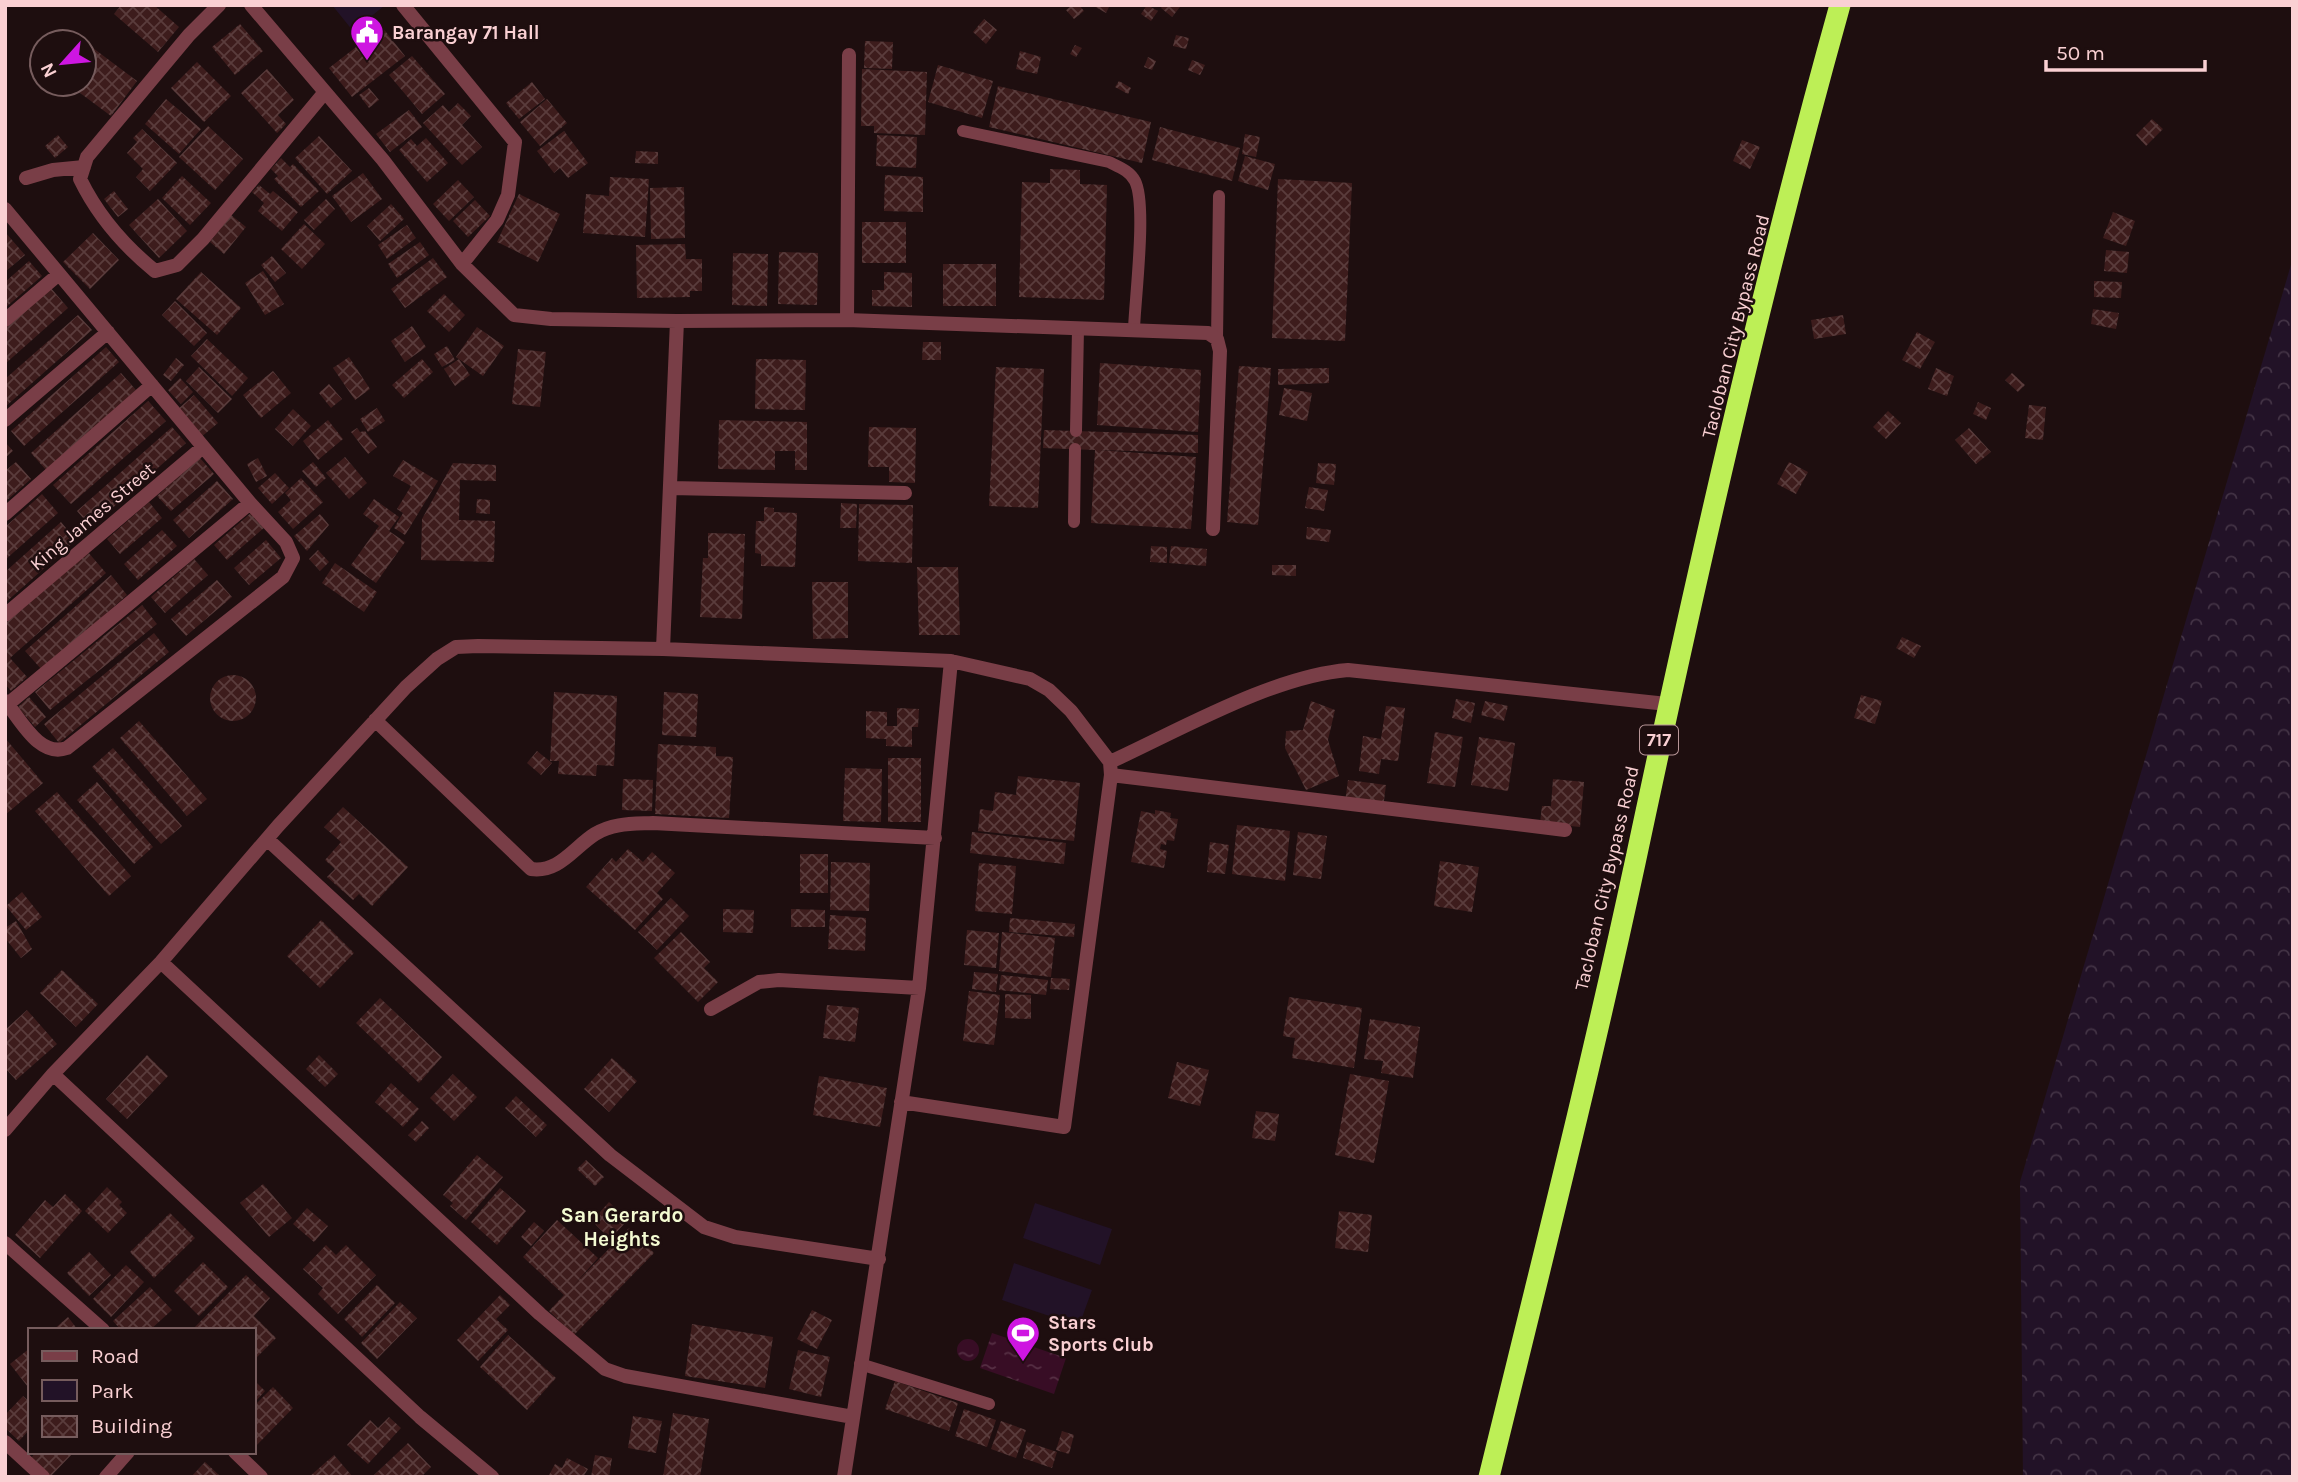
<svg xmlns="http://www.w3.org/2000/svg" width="2298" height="1482" font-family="Karla,sans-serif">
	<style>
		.forest { fill: url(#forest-crowns) }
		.park { fill: #221227 }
		.water { fill: url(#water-ripples) }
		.building { fill: url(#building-cross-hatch) }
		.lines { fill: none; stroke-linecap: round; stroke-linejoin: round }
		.lane { stroke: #793e47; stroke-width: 12 }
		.street { stroke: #793e47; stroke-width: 14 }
		.highway { stroke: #bdef56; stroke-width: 21 }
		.labels { text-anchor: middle; stroke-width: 5; stroke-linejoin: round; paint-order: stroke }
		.shield { fill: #1e0e0f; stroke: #b89698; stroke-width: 2 }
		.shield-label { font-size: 18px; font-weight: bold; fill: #fad0d3 }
		.poi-label { font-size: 19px; font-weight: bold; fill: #fad0d3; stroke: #1e0e0f; text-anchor: start }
		.street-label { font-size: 19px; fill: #fad0d3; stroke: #1e0e0f }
		.neighbourhood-label { font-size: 21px; font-weight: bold; fill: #f4fbd2; stroke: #1e0e0f }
	</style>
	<defs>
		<pattern id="forest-crowns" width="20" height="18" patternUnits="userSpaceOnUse" patternTransform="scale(1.75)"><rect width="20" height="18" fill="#221227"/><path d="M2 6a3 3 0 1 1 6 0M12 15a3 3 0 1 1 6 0" fill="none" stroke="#433345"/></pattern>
		<pattern id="water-ripples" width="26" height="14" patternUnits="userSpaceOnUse" patternTransform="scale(1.75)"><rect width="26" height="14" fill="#380d25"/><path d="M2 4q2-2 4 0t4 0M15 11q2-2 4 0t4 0" fill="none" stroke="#562f44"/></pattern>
		<pattern id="building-cross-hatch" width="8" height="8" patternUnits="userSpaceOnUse" patternTransform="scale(1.75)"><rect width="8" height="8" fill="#3d1c1c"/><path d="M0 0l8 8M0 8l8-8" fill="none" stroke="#5a3c3c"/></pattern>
	</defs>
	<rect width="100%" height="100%" fill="#1e0e0f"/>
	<!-- forest -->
	<path class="forest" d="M2293,258V1477H2023L2020,1182Z"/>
	<!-- park -->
	<path class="park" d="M332,5H383L384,6L353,31Z
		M1035,1203L1112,1229L1100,1265L1023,1238Z
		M1014,1263L1092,1290L1079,1326L1002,1300Z"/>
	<!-- water -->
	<path class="water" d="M992,1333L1066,1358L1054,1394L980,1368Z
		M957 1350a11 11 0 1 1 22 0a11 11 0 1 1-22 0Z"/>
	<!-- building -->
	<path class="building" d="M121,5H154L179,27L158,52L114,14Z
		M1072,5H1079L1084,11L1074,19L1066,10Z
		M1092,5H1110L1106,13Z
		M1147,5L1158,11L1151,21L1141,14Z
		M1163,5H1178L1180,7L1172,17L1161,8Z
		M984,19L997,30L986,44L973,32Z
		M240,24L263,51L235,75L212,47Z
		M382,27L405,56L352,97L329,68Z
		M1176,35L1189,38L1186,49L1173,46Z
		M865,41L893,42L892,69L864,68Z
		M1075,45L1082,48L1076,57L1070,54Z
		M93,48L137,81L111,116L68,84H84V60Z
		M1020,51L1041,57L1037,74L1016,69Z
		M412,56L445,94L422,114L389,75Z
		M1148,57L1156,61L1152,70L1144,67Z
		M1192,60L1205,65L1200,75L1188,70Z
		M197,62L231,96L204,122L171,88Z
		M938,65L993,81L982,118L928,102Z
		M267,69L294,100L278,115L286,124L277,133L241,93Z
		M862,69L927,72L925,135L874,133V126H861Z
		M1119,81L1131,88L1128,94L1115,87Z
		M532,82L545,99L519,119L506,103Z
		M998,86L1151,122L1142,163L989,127Z
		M369,88L379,100L369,108L359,95Z
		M166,99L201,129L179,154L145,124Z
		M547,99L567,123L540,146L520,122Z
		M458,103L471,116L462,125L482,147L462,165L423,123L443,105L449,112Z
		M409,110L422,127L390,152L376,134Z
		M2152,119L2163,129L2146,146L2136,135Z
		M208,126L243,159L215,190L179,157Z
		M1160,127L1240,148L1232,181L1152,160Z
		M142,129L177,163L150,191L136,177L143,169L127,153L137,142L133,138Z
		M564,131L588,163L568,178L560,168L554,173L537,151Z
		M1245,134L1260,137L1256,157L1242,154Z
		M58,135L68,147L55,158L45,146Z
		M877,135L917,137L916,168L876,166Z
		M319,136L352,171L327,194L295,158Z
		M426,138L448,163L427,182L399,150L411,139L417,146Z
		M1742,140L1760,147L1750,169L1733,161Z
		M636,151L658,152V164L635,163Z
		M1245,156L1275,164L1268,190L1238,181Z
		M281,158L290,167L293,164L319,191L301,207L274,179L278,176L271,169Z
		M1050,169L1080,170V184L1107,185L1104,300L1019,297L1022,182L1050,183Z
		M363,173L382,199L351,222L332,196Z
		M885,175L923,177V212L884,211Z
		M182,176L211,203L190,225L162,198Z
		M610,177L649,179L645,237L583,233L586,194L609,196Z
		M1278,179L1352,183L1345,341L1272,338Z
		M458,180L474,197L449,221L433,204Z
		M259,185L270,194L273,191L298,212L282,231L258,211L264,203L252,192Z
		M684,187L685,238L651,239L650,188Z
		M114,191L128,209L118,217L104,199Z
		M519,194L560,214L538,262L497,242Z
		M158,199L187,231L159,258L129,225Z
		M326,199L335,209L314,230L304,220Z
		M475,200L490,216L468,237L453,221Z
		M391,204L404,219L380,241L367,226Z
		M2113,212L2135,221L2126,246L2103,238Z
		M231,215L246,227L224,254L210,242Z
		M862,222H906V263H862Z
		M304,224L325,244L302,269L281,249Z
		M407,225L416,238L387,259L378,245Z
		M5,232L25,255L5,272Z
		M93,233L119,260L90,289L63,262Z
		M420,242L429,255L397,278L388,264Z
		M685,244L686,259H702V291H690V297L637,298L636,245Z
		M2106,250L2129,252L2127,273L2104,271Z
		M779,252L818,253L817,305L778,304Z
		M733,253L768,254L767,306L732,305Z
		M272,256L286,273L275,282L261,265Z
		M433,258L447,277L405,308L391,289Z
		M29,261L42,276L5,308V282Z
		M943,264H996V306H943Z
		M263,271L284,304L265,315L245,283Z
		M201,272L241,308L217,335L176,299Z
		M884,272L912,273V307L872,306V290H884Z
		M2094,281L2122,282L2121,298L2094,297Z
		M50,287L68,308L5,364V327Z
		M444,294L465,315L449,332L427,311Z
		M175,301L207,333L194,346L162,315Z
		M2093,309L2119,313L2116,329L2091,324Z
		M78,315L92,330L5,407V379Z
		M1843,315L1846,334L1814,339L1811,320Z
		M412,326L426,347L405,362L391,341Z
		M477,327L504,346L483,376L456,357Z
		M1917,332L1935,342L1920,369L1902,360Z
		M207,339L248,378L232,396L191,356Z
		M923,342H941V360H922Z
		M447,346L455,360L442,367L434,354Z
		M106,347L119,362L24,446L11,431Z
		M518,349L546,352L540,407L512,404Z
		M349,357L370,389L355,400L333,368Z
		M176,358L184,365L171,381L163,375Z
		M422,359L433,372L404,398L392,385Z
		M459,359L470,375L455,386L444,369Z
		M756,359L806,360L805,410L755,409Z
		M1100,363L1201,370L1198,432L1097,425Z
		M1239,366L1271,368L1258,525L1227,522Z
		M199,367L232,399L218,413L186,381Z
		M996,367L1044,369L1038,508L989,506Z
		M1329,368V383L1278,385V369Z
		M1936,368L1954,376L1947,396L1928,389Z
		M273,371L291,393L261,418L243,395Z
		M121,373L136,390L46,470L31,453Z
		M2012,373L2025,385L2018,392L2005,380Z
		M180,378L193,392L181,404L168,390Z
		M329,384L342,399L331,408L319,393Z
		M1284,388L1312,393L1307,421L1279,415Z
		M194,395L218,423L200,438L177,410Z
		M148,401L166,421L71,504L53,485Z
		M1978,402L1991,408L1986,420L1973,414Z
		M2029,405L2046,407L2043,440L2025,438Z
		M377,408L385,421L368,432L360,419Z
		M293,409L311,426L293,446L275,429Z
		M1888,411L1901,423L1886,439L1873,427Z
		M328,420L343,439L318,460L303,441Z
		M719,420L807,422V470H795V451H775V470L718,469Z
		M172,427L186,443L91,527L77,511Z
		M869,427L916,428L915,483L889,482V467H868Z
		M357,428L360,432L365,431L377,447L368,454L351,432Z
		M1969,428L1991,452L1976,464L1955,440Z
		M1044,430L1198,435V453L1098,450L1196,457L1191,529L1091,523L1095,450L1043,448Z
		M5,442L13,451L5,458Z
		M345,457L367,483L349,499L326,473Z
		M200,458L214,474L171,511L157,496Z
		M258,458L267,476L256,482L247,464Z
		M403,460L438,481L405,535L394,528L403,513L397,509L411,486L393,476Z
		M16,462L31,479L5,502V471Z
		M313,462L326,478L316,487L302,471Z
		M1789,462L1808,472L1796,494L1777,484Z
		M453,463L496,465V481L460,480L459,520L495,521L494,562L421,560L422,519Z
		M1318,463L1336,464L1334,485L1316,483Z
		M275,473L289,488L272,504L258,488Z
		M301,478L323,502L293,529L278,512L291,500L285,493Z
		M217,481L233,499L189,538L173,520Z
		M1309,487L1328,490L1324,511L1305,508Z
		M42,494L58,513L5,560V527Z
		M374,499L399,517L389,531L405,542L376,583L351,565L379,526L363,514Z
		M477,499L490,500V514L476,513Z
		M149,502L162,518L120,554L107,539Z
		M841,503L857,504L856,528H840Z
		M859,504L913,505L912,563L858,561Z
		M764,507L774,508V512L797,513L795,567L761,566V554L755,553L756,521H764Z
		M252,512L265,527L227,560L214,545Z
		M320,514L329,525L307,551L294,536Z
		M61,522L76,540L5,603V572Z
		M1307,527L1331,530L1329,542L1306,539Z
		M162,530L177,546L138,580L124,564Z
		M708,533L745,534L742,619L700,617L703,558H708Z
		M266,540L281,558L249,585L234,568Z
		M1151,546L1167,547V563L1150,562Z
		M1171,546L1207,549L1206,566L1169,563Z
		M318,550L329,562L320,571L309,559Z
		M87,551L106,573L10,658L27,677L11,691L5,684V624Z
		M194,559L208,575L165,613L151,597Z
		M335,563L377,592L364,612L322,583Z
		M1272,565H1296V576L1272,575Z
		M917,567H958L960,635H919Z
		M111,575L127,595L42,670L25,651Z
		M217,580L232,597L186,636L171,619Z
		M812,582H848V638L813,639Z
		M142,605L157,624L50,710L35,692Z
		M154,633L169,652L59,743L44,724Z
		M1902,637L1921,646L1914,658L1896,648Z
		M210 698a23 23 0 1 1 46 0a23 23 0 1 1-46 0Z
		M554,692L617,696L614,766L597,765L596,776L558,774L559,761H550Z
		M664,692L698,694L696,737L662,735Z
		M1861,695L1882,701L1875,724L1854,718Z
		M29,697L46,717L35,727L18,707Z
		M1456,699L1475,703L1471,723L1452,718Z
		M1311,701L1335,710L1328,740L1339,776L1306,790L1285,748L1286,731L1303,730Z
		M1485,701L1508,706L1504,721L1481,715Z
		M1386,706L1405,708L1398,761L1381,759L1379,774L1359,771L1363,736L1381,739Z
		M897,708L919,709L918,727H912V747L886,746V739L866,738V711L887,712V726H897Z
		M139,721L207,799L187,816L120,738Z
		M1435,732L1463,737L1455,787L1427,783Z
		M1479,737L1515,743L1508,791L1471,785Z
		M5,738L43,783L5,815L6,781Z
		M658,744L716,747V756L733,757L729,818L655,814Z
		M113,748L182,826L161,844L92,767Z
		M537,751L552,763L541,775L527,763Z
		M888,758H921V822H888Z
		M845,768L882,769L881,822L843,821Z
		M1018,776L1080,783L1074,841L978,831L980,809L993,811L995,792L1016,795Z
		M623,779L653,780L652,811L622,810Z
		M1553,779L1584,782L1580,827L1540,823L1542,806H1551Z
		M1348,780L1386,785L1383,808L1345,802Z
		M97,782L153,847L134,864L77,800Z
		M57,792L131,876L109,896L35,811Z
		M343,807L408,867L372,906L359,894L353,900L327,877L335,869L325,860L341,842L324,827Z
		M1155,810L1171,813L1170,818L1178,819L1174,841L1167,840L1166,845L1161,844L1160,849L1167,851L1164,868L1131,862L1141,811L1155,814Z
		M1237,825L1290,831L1285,881L1232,874Z
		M972,832L1066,843L1064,864L970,853Z
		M1298,832L1327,836L1321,879L1293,875Z
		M1210,842L1229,845L1225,874L1207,872Z
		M628,849L643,862L652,852L675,873L657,893L663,899L635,930L586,887L612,858L616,862Z
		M800,854H828V893H800Z
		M1440,861L1479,867L1472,912L1434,906Z
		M831,862L870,863L869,911L830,910Z
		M979,863L1016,866L1012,914L975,911Z
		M22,892L42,917L26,930L6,906Z
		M671,898L689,916L657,950L638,932Z
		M723,909L754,910L753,933L723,932Z
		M791,909L825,910V927H791Z
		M830,915L866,918L865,951L828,949Z
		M1010,918L1075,924L1074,937L1009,932Z
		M321,920L354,953L320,988L287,956Z
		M16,921L32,949L21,958L5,938V928Z
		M967,930L999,933L996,968L964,965Z
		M681,932L710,962L704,968L718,982L698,1002L654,958Z
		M1002,932L1055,938L1051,977L999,971Z
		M62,970L98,1004L76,1027L40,993Z
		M974,972L998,974L996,992L972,989Z
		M1001,975L1048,980L1046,995L999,990Z
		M1051,978L1070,979L1069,990L1050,989Z
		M969,991L1000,995L994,1045L963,1041Z
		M1005,994L1031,995V1019L1005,1018Z
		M1289,997L1362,1008L1354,1068L1292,1058L1295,1038L1283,1036Z
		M380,998L442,1057L419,1083L356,1023Z
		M827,1005L859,1008L855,1042L823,1038Z
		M27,1010L57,1044L16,1080L5,1068V1030Z
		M1370,1019L1420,1027L1413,1078L1381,1073L1383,1061L1364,1059Z
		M147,1055L168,1076L127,1119L106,1099Z
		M319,1055L338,1074L325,1087L306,1069Z
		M612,1058L637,1081L609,1112L584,1089Z
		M1177,1062L1209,1070L1200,1106L1168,1098Z
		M453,1074L477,1097L454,1121L430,1098Z
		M1350,1074L1389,1081L1374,1163L1335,1155Z
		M819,1076L887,1088L880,1127L813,1115Z
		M391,1083L419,1109L403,1127L375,1102Z
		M516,1096L547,1125L536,1137L505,1108Z
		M1256,1111L1279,1114L1275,1141L1252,1138Z
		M422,1121L429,1128L416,1142L408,1135Z
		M477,1155L503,1177L466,1220L450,1206L453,1203L443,1195Z
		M586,1160L604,1177L595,1186L577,1169Z
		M263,1184L292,1218L269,1237L240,1203Z
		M107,1187L122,1202L119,1205L127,1213L108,1233L85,1211Z
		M500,1188L526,1211L497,1245L471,1222Z
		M65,1194L82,1211L40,1258L15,1235L45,1200L53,1207Z
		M609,1202L628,1220L610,1239L592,1221Z
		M307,1208L328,1226L314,1242L293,1224Z
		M1339,1211L1372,1215L1368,1252L1335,1248Z
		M170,1213L195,1238L154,1278L130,1252Z
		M557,1220L598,1258L573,1286L629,1228L654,1253L574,1335L549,1311L564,1295L523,1257Z
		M534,1222L544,1231L531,1246L521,1237Z
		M326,1245L336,1255L346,1245L376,1275L338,1314L318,1294L323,1288L303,1269Z
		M89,1252L111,1275L89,1296L67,1273Z
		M203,1262L228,1287L199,1316L174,1291Z
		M126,1265L144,1282L111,1317L93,1299Z
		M246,1275L270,1298L254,1316L276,1338L255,1359L254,1330H192Z
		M377,1285L395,1303L362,1337L344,1319Z
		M150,1287L172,1310L150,1330H121L113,1321Z
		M500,1295L510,1305L496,1319L508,1330L478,1361L457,1340Z
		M400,1302L417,1318L377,1359L361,1343Z
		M812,1310L832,1320L817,1349L797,1339Z
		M68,1317L78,1330H53Z
		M692,1324L773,1337L765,1388L685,1376Z
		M508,1335L556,1378L527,1410L480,1367Z
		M30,1348V1386L28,1387L10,1364Z
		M798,1350L830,1357L821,1397L789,1389Z
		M254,1380L265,1391L254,1403Z
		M895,1381L958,1403L949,1431L885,1409Z
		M273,1387L293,1408L254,1448V1406Z
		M23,1396L30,1402V1429L19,1441L5,1428V1415Z
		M964,1409L996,1420L987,1447L955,1436Z
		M673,1413L709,1419L700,1477H663Z
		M633,1416L662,1421L656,1453L628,1448Z
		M389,1417L401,1428L368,1464L347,1445L370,1420L378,1428Z
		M1001,1421L1026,1430L1016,1458L991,1449Z
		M1062,1431L1074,1435L1069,1454L1056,1450Z
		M1027,1442L1057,1452L1052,1468L1023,1458Z
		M408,1443L431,1467L421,1477H376L374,1475Z
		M36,1452H74L50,1477L30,1459Z
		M334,1455L353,1477H309Z
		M595,1455L612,1458L609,1477H591Z
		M567,1458L588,1469L583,1477H548L555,1464L562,1468Z
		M205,1462L221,1477H191Z"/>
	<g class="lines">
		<!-- lane -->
		<path class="lane" d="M963,131L1109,162C1119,167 1130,171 1135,181C1147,204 1135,299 1134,329
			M1217,339L1219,196
			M1076,431L1078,329
			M1074,522L1075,449
			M860,1364L989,1404"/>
		<!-- street -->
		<path class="street" d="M219,5L189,35L87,157L80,179C98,216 123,245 155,271L177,265L203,239L325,92
			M251,5L383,160L462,264L514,315L551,319L677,321L847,320L1208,333L1217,339L1220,351L1213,529
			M403,5L515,142L508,195L497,220L462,264
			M26,178L53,170L84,167
			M5,209L250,503L286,542L293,558L283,577L67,748C39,758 21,720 5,701
			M5,320L59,274
			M847,320L849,55
			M677,321L663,649L951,661L919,988L844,1477
			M5,420L108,332
			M671,488L905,493
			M5,514L152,385
			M5,615L203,447
			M8,704L250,503
			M375,720L531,869C559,873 573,848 595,834C613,823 632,824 653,823L935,838
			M1110,762C1180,730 1273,676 1348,670L1667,704
			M1111,775L1565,830
			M267,839L610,1155L704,1227L735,1237L879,1259
			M161,962L540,1314L605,1369L625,1376L853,1417
			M711,1009L759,982L779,980L919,988
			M53,1074L420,1417L492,1477
			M901,1102L1064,1127L1111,775L1110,762L1071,711L1049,690L1030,679L951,661
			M5,1130L53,1074L161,962L278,826L406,687L437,659L456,647L478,646L663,649
			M5,1243L103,1330
			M5,1442L43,1477
			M235,1452L261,1477
			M106,1477L128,1452"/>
		<!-- highway -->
		<path class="highway" d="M1489,1477C1539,1273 1591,1068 1635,863C1696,576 1761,288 1840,5"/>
	</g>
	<!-- icons -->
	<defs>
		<g id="civic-pin" transform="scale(1.75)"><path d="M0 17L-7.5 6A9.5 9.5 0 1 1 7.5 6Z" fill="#ce16e1" stroke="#1e0e0f"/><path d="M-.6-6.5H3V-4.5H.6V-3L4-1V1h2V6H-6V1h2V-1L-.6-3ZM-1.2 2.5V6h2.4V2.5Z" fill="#fff"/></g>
		<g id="stadium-pin" transform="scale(1.75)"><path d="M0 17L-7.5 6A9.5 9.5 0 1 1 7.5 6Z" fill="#ce16e1" stroke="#1e0e0f"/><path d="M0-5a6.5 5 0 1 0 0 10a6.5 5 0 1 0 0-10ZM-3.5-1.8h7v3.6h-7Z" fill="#fff"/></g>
	</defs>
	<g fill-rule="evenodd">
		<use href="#civic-pin" x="367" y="32"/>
		<use href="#stadium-pin" x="1023" y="1333"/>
	</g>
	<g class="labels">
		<!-- shield labels -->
		<rect class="shield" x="1640" y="725.5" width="38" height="29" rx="5"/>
		<g class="shield-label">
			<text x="1659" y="746">717</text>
		</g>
		<!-- poi labels -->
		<g class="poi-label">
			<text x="392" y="39">Barangay 71 Hall</text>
			<text x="1048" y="1329">Stars<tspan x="1048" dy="22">Sports Club</tspan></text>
		</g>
		<!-- street labels -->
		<g class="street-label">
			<text transform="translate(1735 326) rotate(-76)" y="7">Tacloban City Bypass Road</text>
			<text transform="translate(92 516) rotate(-40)" y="7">King James Street</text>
			<text transform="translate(1606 878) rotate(-77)" y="7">Tacloban City Bypass Road</text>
		</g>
		<!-- neighbourhood labels -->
		<g class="neighbourhood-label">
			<text x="622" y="1222">San Gerardo<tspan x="622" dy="24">Heights</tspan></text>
		</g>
	</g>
	<!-- border -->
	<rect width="2298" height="1482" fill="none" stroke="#fad0d3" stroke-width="14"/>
	<!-- legend -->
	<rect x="28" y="1328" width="228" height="126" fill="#1e0e0f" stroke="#765c5d" stroke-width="2"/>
	<rect x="42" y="1351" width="35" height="10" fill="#793e47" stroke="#765c5d" stroke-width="2"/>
	<text x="91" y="1363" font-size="21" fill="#fad0d3">Road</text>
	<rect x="42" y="1380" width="35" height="21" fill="#221227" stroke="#765c5d" stroke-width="2"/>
	<text x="91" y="1398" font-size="21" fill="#fad0d3">Park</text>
	<rect x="42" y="1416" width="35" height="21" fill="url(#building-cross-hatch)" stroke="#765c5d" stroke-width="2"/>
	<text x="91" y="1433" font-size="21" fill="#fad0d3">Building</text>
	<!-- north arrow -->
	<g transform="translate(63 63) rotate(243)"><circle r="33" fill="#1e0e0f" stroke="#765c5d" stroke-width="2"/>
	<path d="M0-5L12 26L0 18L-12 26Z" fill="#ce16e1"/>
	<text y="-10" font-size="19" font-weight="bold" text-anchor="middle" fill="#fad0d3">N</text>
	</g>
	<!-- scale -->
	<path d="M2046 60v10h159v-10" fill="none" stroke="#fad0d3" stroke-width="3.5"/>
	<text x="2056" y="60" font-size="21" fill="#fad0d3" stroke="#1e0e0f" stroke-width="5" paint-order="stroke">50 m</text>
</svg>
